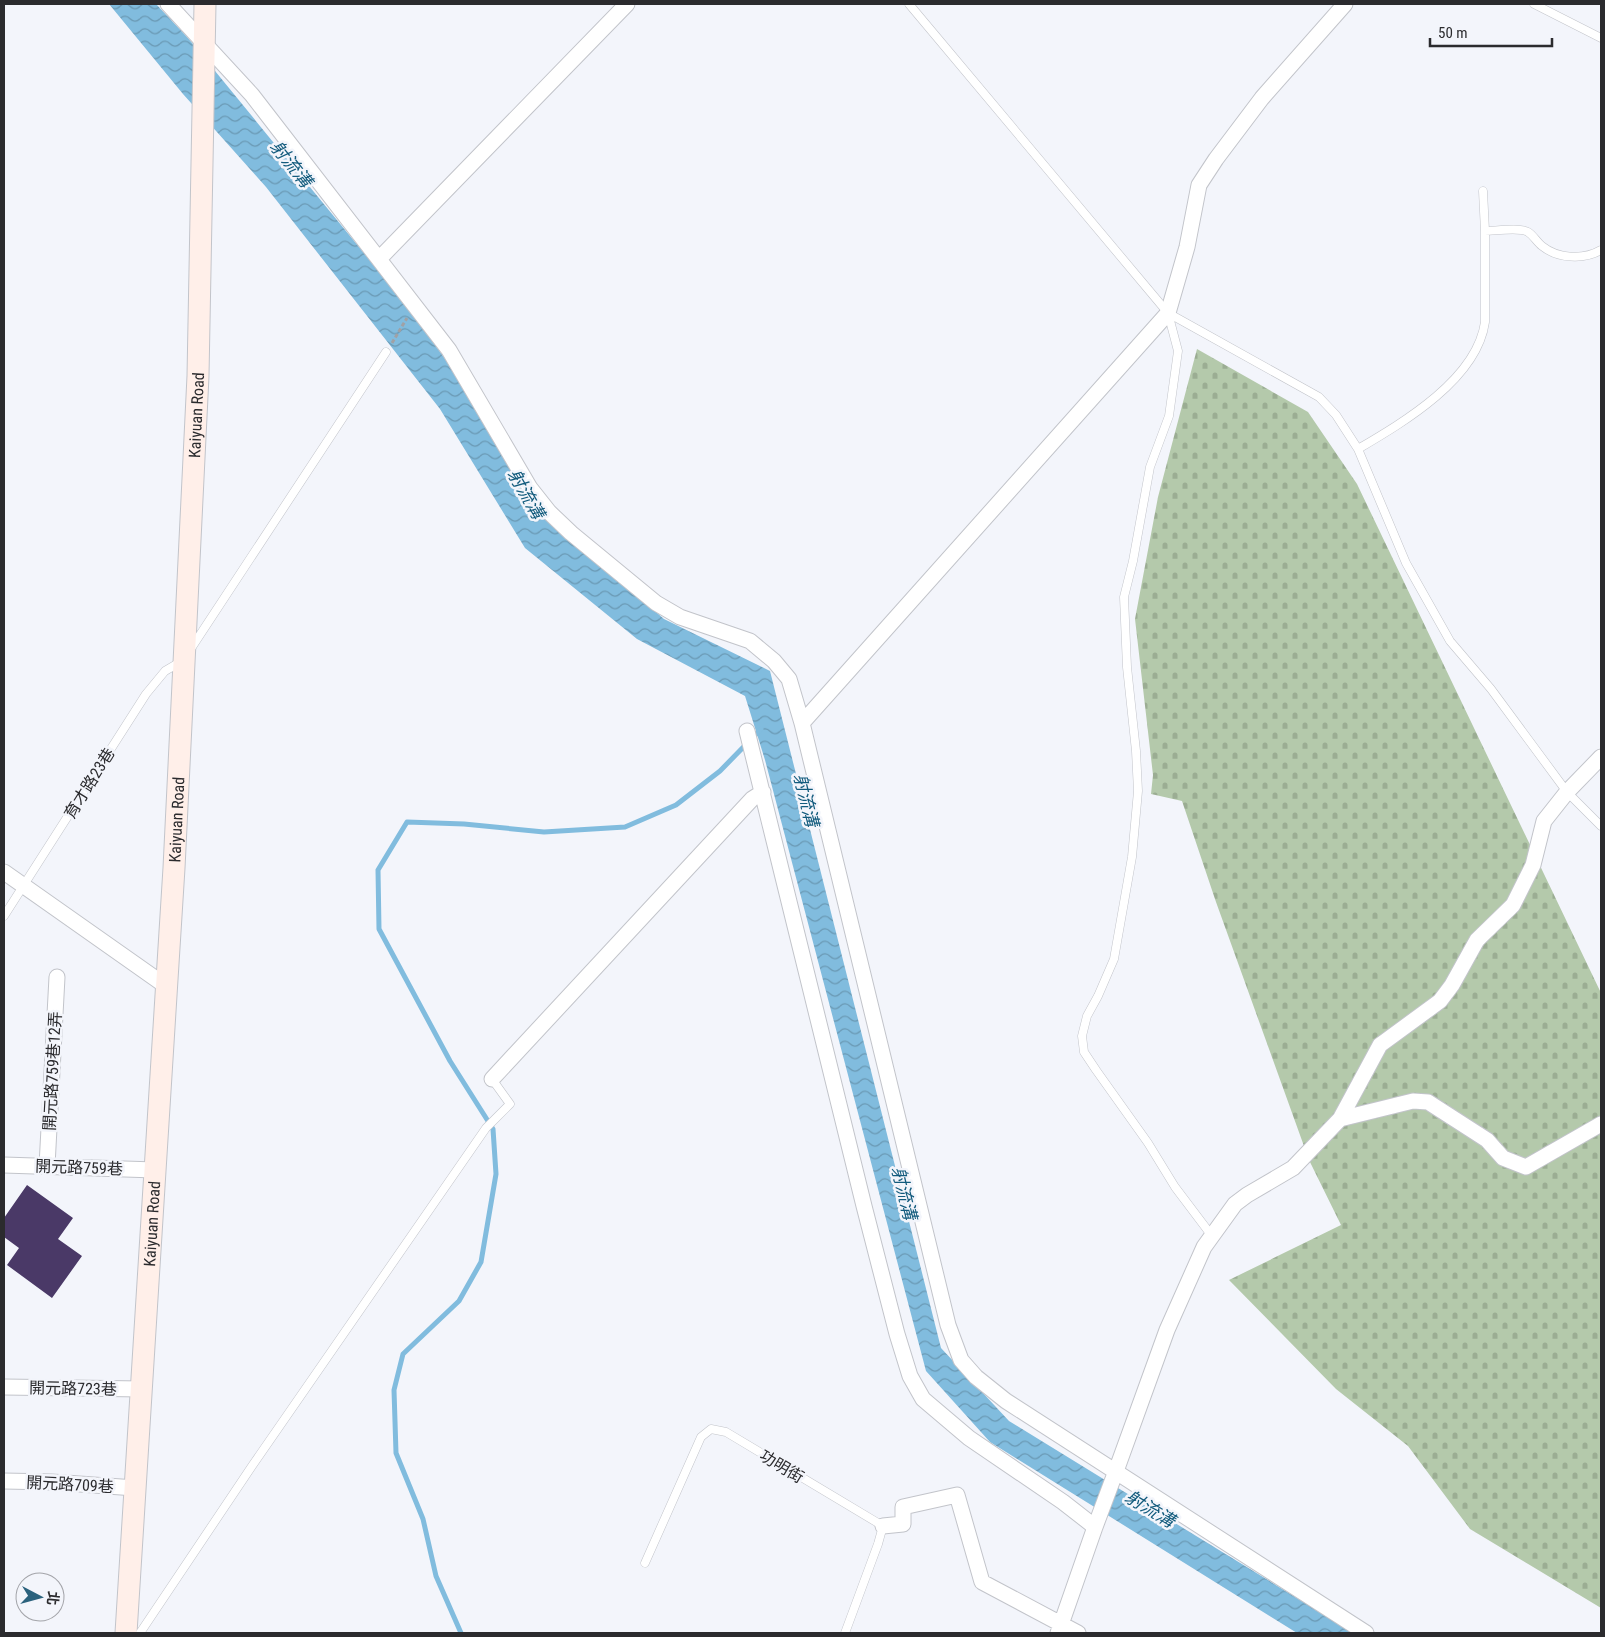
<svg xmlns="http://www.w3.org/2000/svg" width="1605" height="1637" font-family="'Roboto Condensed','Noto Sans TC',sans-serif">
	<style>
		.cemetery { fill: url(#cemetery-stones) }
		.water { fill: url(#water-waves) }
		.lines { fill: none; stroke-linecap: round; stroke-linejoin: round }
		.stream { stroke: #81bcde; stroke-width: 5 }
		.building { fill: #4a3967 }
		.lane-casing { stroke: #c2c4ca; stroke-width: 9 }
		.street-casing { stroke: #c2c4ca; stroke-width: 17 }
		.secondary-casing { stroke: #c2c4ca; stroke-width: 23 }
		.path { stroke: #a0a1a5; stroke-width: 3; stroke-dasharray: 4 2.5; stroke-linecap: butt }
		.lane { stroke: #fff; stroke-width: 8 }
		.street { stroke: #fff; stroke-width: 15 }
		.secondary { stroke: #ffefe9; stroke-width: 21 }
		.labels { text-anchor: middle; stroke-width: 5; stroke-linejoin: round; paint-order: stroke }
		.street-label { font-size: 16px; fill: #2b2b2e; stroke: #f3f5fb }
		.water-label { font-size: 18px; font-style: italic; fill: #125b7d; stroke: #f3f5fb }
	</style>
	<defs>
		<pattern id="cemetery-stones" width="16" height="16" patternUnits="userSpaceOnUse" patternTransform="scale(1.25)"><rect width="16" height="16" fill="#b4c9ab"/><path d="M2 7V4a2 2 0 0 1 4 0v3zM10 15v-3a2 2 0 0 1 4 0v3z" fill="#9bad93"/></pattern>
		<pattern id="water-waves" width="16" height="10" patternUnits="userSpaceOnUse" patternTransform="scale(1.25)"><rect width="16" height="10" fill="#81bcde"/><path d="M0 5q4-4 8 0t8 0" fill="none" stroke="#6a99b4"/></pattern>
	</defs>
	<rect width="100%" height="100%" fill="#f3f5fb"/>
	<!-- cemetery -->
	<path class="cemetery" d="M1197,349L1308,412L1357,484L1601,993V1608L1470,1529L1408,1446L1336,1389L1229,1280L1341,1225L1309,1160L1216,902L1182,801L1151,794L1153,775L1135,619L1158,497Z"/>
	<!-- water -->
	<path class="water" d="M109,4H156L188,38L409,308L460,380L538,509L664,619L770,671L941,1348L1009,1421L1354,1633H1297L990,1442L926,1371L765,760L745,696L637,639L525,548L440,409L266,187L183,94Z"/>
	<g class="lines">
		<!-- stream -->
		<path class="stream" d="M461,1633L436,1576L423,1519L396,1453L394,1390L403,1354L459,1301L481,1262L496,1174L493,1129L450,1061L379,929L378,870L407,822L464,824L544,832L625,827L676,805L720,771L761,729"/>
	</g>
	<!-- building -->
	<path class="building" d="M27,1185L73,1218L58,1239L82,1256L52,1298L7,1265L19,1248L4,1237V1218Z"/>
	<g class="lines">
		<!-- lane casing -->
		<g class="lane-casing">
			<path id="lane" d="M909,4L1168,313L1319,397L1336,415L1358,449L1406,563L1450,641L1491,689L1567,792L1601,826
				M1534,4L1601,38
				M1483,191L1485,231
				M1168,313L1178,351L1169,416L1150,467L1133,561L1124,597L1127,667L1136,751L1138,791L1132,857L1114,959L1098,996L1087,1016L1082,1036L1084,1052L1096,1070L1148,1143L1175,1187L1212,1236
				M1358,449C1404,422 1477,379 1485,322V231C1495,231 1520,227 1528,232C1533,235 1537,242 1542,246C1558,259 1584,260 1601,250
				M190,650L386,352
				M4,916L146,694L165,671L182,661
				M645,1563L701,1437L711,1429L726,1432L883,1526L878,1544L845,1633
				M140,1633L252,1466L486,1128L510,1104L492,1079"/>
		</g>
		<!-- street casing -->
		<g class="street-casing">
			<path id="street" d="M168,4L252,95L449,350L530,488L549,512L571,533L656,603L680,617L750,641L774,661L789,679L802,723L948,1325L961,1360L976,1377L1006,1401L1366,1633
				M379,259L627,4
				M802,723L1168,313L1187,247L1199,185L1216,159L1262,98L1345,4
				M747,731L864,1206L897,1334L910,1376L923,1399L969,1438L1063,1502L1095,1527
				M4,872L166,986
				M492,1079L752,799L763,792
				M1340,1119L1413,1101L1428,1102L1487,1140L1503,1158L1526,1167L1601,1124
				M4,1165L155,1170
				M47,1166L57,977
				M4,1387L142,1389
				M4,1481L52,1482L135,1488
				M883,1526L903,1524V1507L957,1495L982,1582L1078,1633
				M1058,1633L1095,1527L1116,1471L1167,1330L1204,1247L1235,1204L1247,1195L1293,1168L1340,1119L1380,1045L1440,1001L1452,985L1477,940L1513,905L1533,865L1544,821L1567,792L1601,757"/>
		</g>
		<!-- secondary casing -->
		<g class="secondary-casing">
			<g id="secondary">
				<path id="s1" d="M126,1633L174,868L198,376L205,4"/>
			</g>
		</g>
		<!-- path -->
		<path class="path" d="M392,343L407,318"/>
		<!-- lane -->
		<use href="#lane" class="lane"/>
		<!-- street -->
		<use href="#street" class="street"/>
		<!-- secondary -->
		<use href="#secondary" class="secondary"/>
	</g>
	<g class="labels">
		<!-- street labels -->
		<g class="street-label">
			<text dy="6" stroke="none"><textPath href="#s1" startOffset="1220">Kaiyuan Road</textPath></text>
			<text transform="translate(89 783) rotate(-58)" y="6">育才路23巷</text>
			<text dy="6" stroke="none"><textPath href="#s1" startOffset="815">Kaiyuan Road</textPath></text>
			<text transform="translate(52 1071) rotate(-87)" y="6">開元路759巷12弄</text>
			<text transform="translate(79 1167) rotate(2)" y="6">開元路759巷</text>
			<text dy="6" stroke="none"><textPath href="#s1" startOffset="410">Kaiyuan Road</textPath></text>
			<text transform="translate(73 1388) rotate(1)" y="6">開元路723巷</text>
			<text transform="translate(782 1466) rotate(31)" y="6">功明街</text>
			<text transform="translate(70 1484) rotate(3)" y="6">開元路709巷</text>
		</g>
		<!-- water labels -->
		<g class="water-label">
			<text transform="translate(291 164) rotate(51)" y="6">射流溝</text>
			<text transform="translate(526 494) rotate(60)" y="6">射流溝</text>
			<text transform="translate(806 800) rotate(76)" y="6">射流溝</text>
			<text transform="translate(904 1193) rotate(76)" y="6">射流溝</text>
			<text transform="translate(1150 1509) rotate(31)" y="6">射流溝</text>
		</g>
	</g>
	<!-- border -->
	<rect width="1605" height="1637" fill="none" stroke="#2b2b2e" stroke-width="10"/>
	<!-- north arrow -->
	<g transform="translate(40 1597) rotate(96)"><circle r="24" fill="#f3f5fb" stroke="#a3a4a9"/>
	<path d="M0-4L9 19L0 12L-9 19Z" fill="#2b627d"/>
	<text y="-8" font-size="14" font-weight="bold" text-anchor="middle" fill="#2b2b2e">北</text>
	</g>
	<!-- scale -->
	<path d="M1430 38v8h122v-8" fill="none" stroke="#2b2b2e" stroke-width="2.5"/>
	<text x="1438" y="38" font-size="15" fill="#2b2b2e" stroke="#f3f5fb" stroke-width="4" paint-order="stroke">50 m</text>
</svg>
